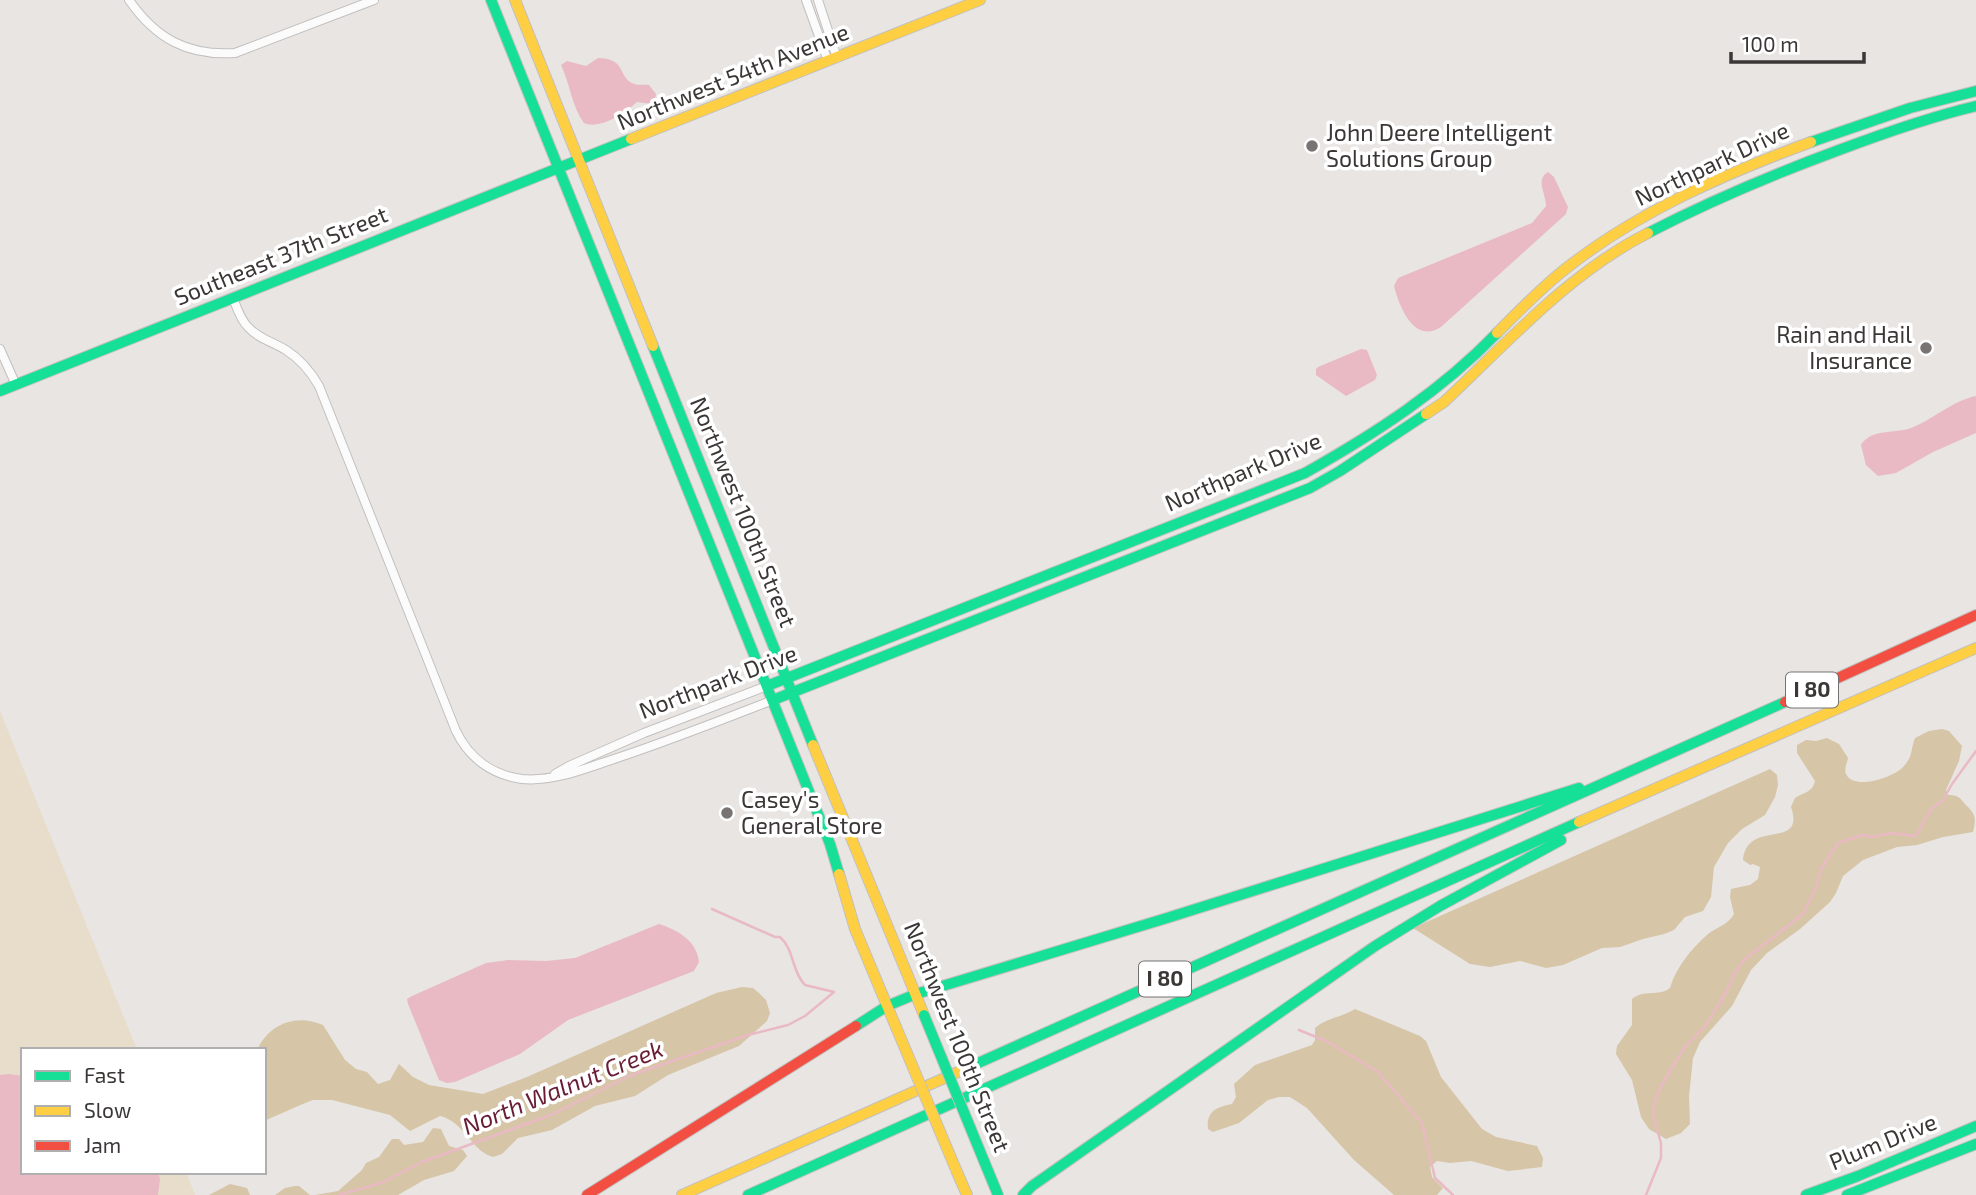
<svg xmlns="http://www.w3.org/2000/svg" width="1976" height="1195" font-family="'Exo 2',sans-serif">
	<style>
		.green { fill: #e8ddca }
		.forest { fill: #d6c5a6 }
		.water { fill: #e9bac3 }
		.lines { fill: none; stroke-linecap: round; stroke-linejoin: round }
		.stream { stroke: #e9bac3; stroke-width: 2.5 }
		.street-casing { stroke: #c2c0be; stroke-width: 10 }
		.fast-casing { stroke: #c2c0be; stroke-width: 12 }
		.slow-casing { stroke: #c2c0be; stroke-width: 12 }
		.jam-casing { stroke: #c2c0be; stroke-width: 12 }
		.street { stroke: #fcfbfb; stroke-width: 8 }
		.fast { stroke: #16e098; stroke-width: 10 }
		.slow { stroke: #ffcf43; stroke-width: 10 }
		.jam { stroke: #f24e42; stroke-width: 10 }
		.fast-bridge-casing { stroke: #c2c0be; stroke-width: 12; stroke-linecap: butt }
		.slow-bridge-casing { stroke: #c2c0be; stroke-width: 12; stroke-linecap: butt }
		.fast-bridge { stroke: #16e098; stroke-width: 10 }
		.slow-bridge { stroke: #ffcf43; stroke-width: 10 }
		.poi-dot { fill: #777473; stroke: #fff; stroke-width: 2.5 }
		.labels { text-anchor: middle; stroke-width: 7; stroke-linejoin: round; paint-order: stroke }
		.shield { fill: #fff; stroke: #757372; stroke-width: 2 }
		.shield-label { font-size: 21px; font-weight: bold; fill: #3a3736 }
		.street-label { font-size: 23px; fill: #3a3736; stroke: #fff }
		.poi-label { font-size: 23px; fill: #3a3736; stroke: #fff; text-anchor: start }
		.water-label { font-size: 24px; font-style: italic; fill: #691d35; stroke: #fff }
	</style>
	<rect width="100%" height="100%" fill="#e8e5e3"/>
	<!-- green -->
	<path class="green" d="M0,711L137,1050H23V1172H186L195,1195H0Z"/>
	<!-- forest -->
	<path class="forest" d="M1942,729L1949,731L1962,746L1959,761L1946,790L1948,795C1960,795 1960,799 1967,806C1976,815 1976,819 1973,832L1943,837L1917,845L1897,847L1863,860L1843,876L1836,893L1830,902L1800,929L1767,953L1751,970L1732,1006L1700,1042L1693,1058L1689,1096L1690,1124L1681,1133L1666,1139L1649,1129L1641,1117L1632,1080L1616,1054L1617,1046L1632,1025V999C1644,989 1659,997 1670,988C1676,967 1692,948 1708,934C1717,927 1728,925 1734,914L1730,897L1731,889L1750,885L1758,879L1760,867L1753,864L1750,865L1743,860C1747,818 1806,851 1791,807L1795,798C1804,792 1812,793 1815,781L1797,753V745L1806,740L1816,741L1827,738L1839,744L1848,758C1847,763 1844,769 1846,774C1854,791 1893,777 1902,768C1914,756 1910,750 1915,738L1929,731Z
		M1770,769L1777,775L1778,785L1775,797L1765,815L1742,829L1728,843L1714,867L1711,897L1703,911L1685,917L1674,930L1664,934L1643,939L1620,947L1602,948L1563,965L1546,968L1520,961L1490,967L1470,964L1413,928Z
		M742,987L753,988L759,993L766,1000L770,1013L767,1021L739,1046L668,1075L635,1096L595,1106L552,1130L518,1138L502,1154L493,1157C470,1150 465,1122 440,1116L410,1131L390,1115L332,1100H313L305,1103L264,1121V1050H257C269,1024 296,1013 323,1025L345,1060L356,1069L367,1072L378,1084L390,1080L399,1064L413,1077L429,1085L483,1094L527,1077L716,993Z
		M1355,1009L1420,1036L1426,1041L1441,1077L1482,1129L1496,1137L1537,1146L1543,1158L1542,1167L1508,1171L1471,1161L1450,1163L1437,1161L1430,1167L1432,1177L1443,1188L1437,1195H1394L1354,1160L1307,1108L1290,1097H1279L1268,1100L1239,1123L1213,1132L1208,1129C1206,1111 1217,1107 1232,1104L1236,1097L1234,1084L1255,1065L1312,1045L1315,1040V1028C1328,1017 1341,1018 1355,1009Z
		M433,1128L441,1129L449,1146L463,1150L467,1156L454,1171L424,1180L398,1195H315L338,1191L362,1170L366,1163L379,1157L392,1139H399L404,1145L423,1142Z
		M230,1184L247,1188L250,1195H209Z
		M295,1186H299L310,1195H275L285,1188Z"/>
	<!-- water -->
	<path class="water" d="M598,58C627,59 617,75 632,83C638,86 644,84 649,85L656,94L655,102L652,104L637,102C625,113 600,130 584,123C572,107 570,84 561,65L567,61L586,66Z
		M1548,172L1554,177L1568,207L1566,214L1441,327C1414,345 1399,306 1394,286L1398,278L1532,223L1546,206C1546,193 1535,180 1548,172Z
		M1361,349L1367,350L1377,375L1375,380L1346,396L1316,375V369L1318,367Z
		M1976,396V433L1933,452L1896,473L1878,476L1866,465L1861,445C1871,428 1895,434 1911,428C1934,419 1952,401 1976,396Z
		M659,924C678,930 697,941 699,962L694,971L568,1020L520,1054L455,1082L447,1083L439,1080L408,1004L407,999L412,996L486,963L508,960L546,961L575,958Z
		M9,1074L23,1076V1172H158L160,1179L158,1195H0V1075Z"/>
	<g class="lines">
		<!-- stream -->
		<path class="stream" d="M712,909L775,937H780C794,949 792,972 805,985L834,992
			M1299,1030L1326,1041L1378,1072L1422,1123L1435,1178L1453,1195
			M339,1195L381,1183L422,1162L551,1115L629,1076L748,1035L788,1025L805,1016L834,992
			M1646,1195L1661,1158V1143L1654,1119V1104L1661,1086L1684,1048L1706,1025L1725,994L1735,972L1745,959L1803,914L1816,887L1821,869L1838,843L1862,835L1872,837L1891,833L1916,836L1930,810L1943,800L1952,784L1976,751"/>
		<!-- street casing -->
		<g class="street-casing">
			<path id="street" d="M129,0C156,39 188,56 235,53L374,0
				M806,0L828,61
				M818,0L837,58
				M233,298C237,308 240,319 248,327C259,339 273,342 286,350C300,359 311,372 319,386L456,731C469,758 492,775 522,779C552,782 584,769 611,760C666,742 719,721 773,700
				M0,349L16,385
				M555,774L569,766L644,733L767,686"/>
		</g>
		<!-- fast casing -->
		<g class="fast-casing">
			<path id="fast" d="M491,0L830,844L839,874
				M1811,142L1910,108L1976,91
				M1648,233C1710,201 1774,174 1839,150C1884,133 1929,117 1976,106
				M653,346L813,745
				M0,391L631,139
				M767,686L1305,473C1376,433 1441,391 1497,333
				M773,700L1310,488L1340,471L1426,414
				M856,1026L887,1006L916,994L1167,918L1579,788
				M967,1068L1785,702
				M984,1161L998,1195
				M748,1195L1579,822
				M1023,1195L1032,1186L1375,946L1440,906L1561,840
				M1806,1195L1858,1176L1976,1126
				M1847,1195L1976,1144"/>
		</g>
		<!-- slow casing -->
		<g class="slow-casing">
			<path id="slow" d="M515,0L653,346
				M631,139L980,0
				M1497,333C1519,311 1540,289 1564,270C1637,212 1724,174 1811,142
				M1426,414L1444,402C1508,342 1569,273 1648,233
				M813,745L924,1015
				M1579,822L1976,648
				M839,874L855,929L896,1027
				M957,1172L967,1195
				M682,1195L967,1068"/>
		</g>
		<!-- jam casing -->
		<g class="jam-casing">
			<path id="jam" d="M1785,702L1976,615
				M587,1195L856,1026"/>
		</g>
		<!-- street -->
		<use href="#street" class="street"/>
		<!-- fast -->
		<use href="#fast" class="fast"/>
		<!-- slow -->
		<use href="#slow" class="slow"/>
		<!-- jam -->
		<use href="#jam" class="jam"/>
		<!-- fast-bridge casing -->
		<g class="fast-bridge-casing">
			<path id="fast-bridge" d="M924,1015L984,1161"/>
		</g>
		<!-- slow-bridge casing -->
		<g class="slow-bridge-casing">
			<path id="slow-bridge" d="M896,1027L957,1172"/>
		</g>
		<!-- fast-bridge -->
		<use href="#fast-bridge" class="fast-bridge"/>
		<!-- slow-bridge -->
		<use href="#slow-bridge" class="slow-bridge"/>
	</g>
	<!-- markers -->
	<g class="poi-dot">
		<circle cx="1312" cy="146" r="7"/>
		<circle cx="1926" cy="348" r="7"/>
		<circle cx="727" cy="813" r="7"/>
	</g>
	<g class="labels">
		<!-- shield labels -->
		<g class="shield">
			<rect x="1786" y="672.5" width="52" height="35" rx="5"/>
			<rect x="1139" y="961.5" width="52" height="35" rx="5"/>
		</g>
		<g class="shield-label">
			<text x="1812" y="697">I 80</text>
			<text x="1165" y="986">I 80</text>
		</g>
		<!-- street labels -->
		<g class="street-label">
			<text transform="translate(733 77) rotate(-22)" y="8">Northwest 54th Avenue</text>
			<text transform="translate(1712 164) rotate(-25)" y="8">Northpark Drive</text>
			<text transform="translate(281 256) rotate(-22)" y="8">Southeast 37th Street</text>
			<text transform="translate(1243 472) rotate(-23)" y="8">Northpark Drive</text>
			<text transform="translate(743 512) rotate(68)" y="8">Northwest 100th Street</text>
			<text transform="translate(718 682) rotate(-21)" y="8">Northpark Drive</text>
			<text transform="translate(957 1037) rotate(68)" y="8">Northwest 100th Street</text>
			<text transform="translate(1883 1142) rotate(-22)" y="8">Plum Drive</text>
		</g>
		<!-- poi labels -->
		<g class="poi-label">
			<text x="1326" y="141">John Deere Intelligent<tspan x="1326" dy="26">Solutions Group</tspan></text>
			<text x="1912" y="343" text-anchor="end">Rain and Hail<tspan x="1912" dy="26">Insurance</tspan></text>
			<text x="741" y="808">Casey's<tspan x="741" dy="26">General Store</tspan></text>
		</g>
		<!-- water labels -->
		<g class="water-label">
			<text transform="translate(563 1088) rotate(-22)" y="8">North Walnut Creek</text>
		</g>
	</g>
	<!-- legend -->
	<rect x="21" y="1048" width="245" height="126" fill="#ffffff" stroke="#b0afaf" stroke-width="2"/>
	<rect x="35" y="1071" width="35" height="10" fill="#16e098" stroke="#b0afaf" stroke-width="2"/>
	<text x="84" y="1083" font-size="21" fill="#3a3736">Fast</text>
	<rect x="35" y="1106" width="35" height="10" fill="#ffcf43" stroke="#b0afaf" stroke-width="2"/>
	<text x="84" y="1118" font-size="21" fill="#3a3736">Slow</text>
	<rect x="35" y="1141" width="35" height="10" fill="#f24e42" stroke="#b0afaf" stroke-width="2"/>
	<text x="84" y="1153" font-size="21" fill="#3a3736">Jam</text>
	<!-- scale -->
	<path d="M1731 52v10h133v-10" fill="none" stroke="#3a3736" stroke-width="3.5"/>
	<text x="1742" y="52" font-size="21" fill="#3a3736" stroke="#ffffff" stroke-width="5" paint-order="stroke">100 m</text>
</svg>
